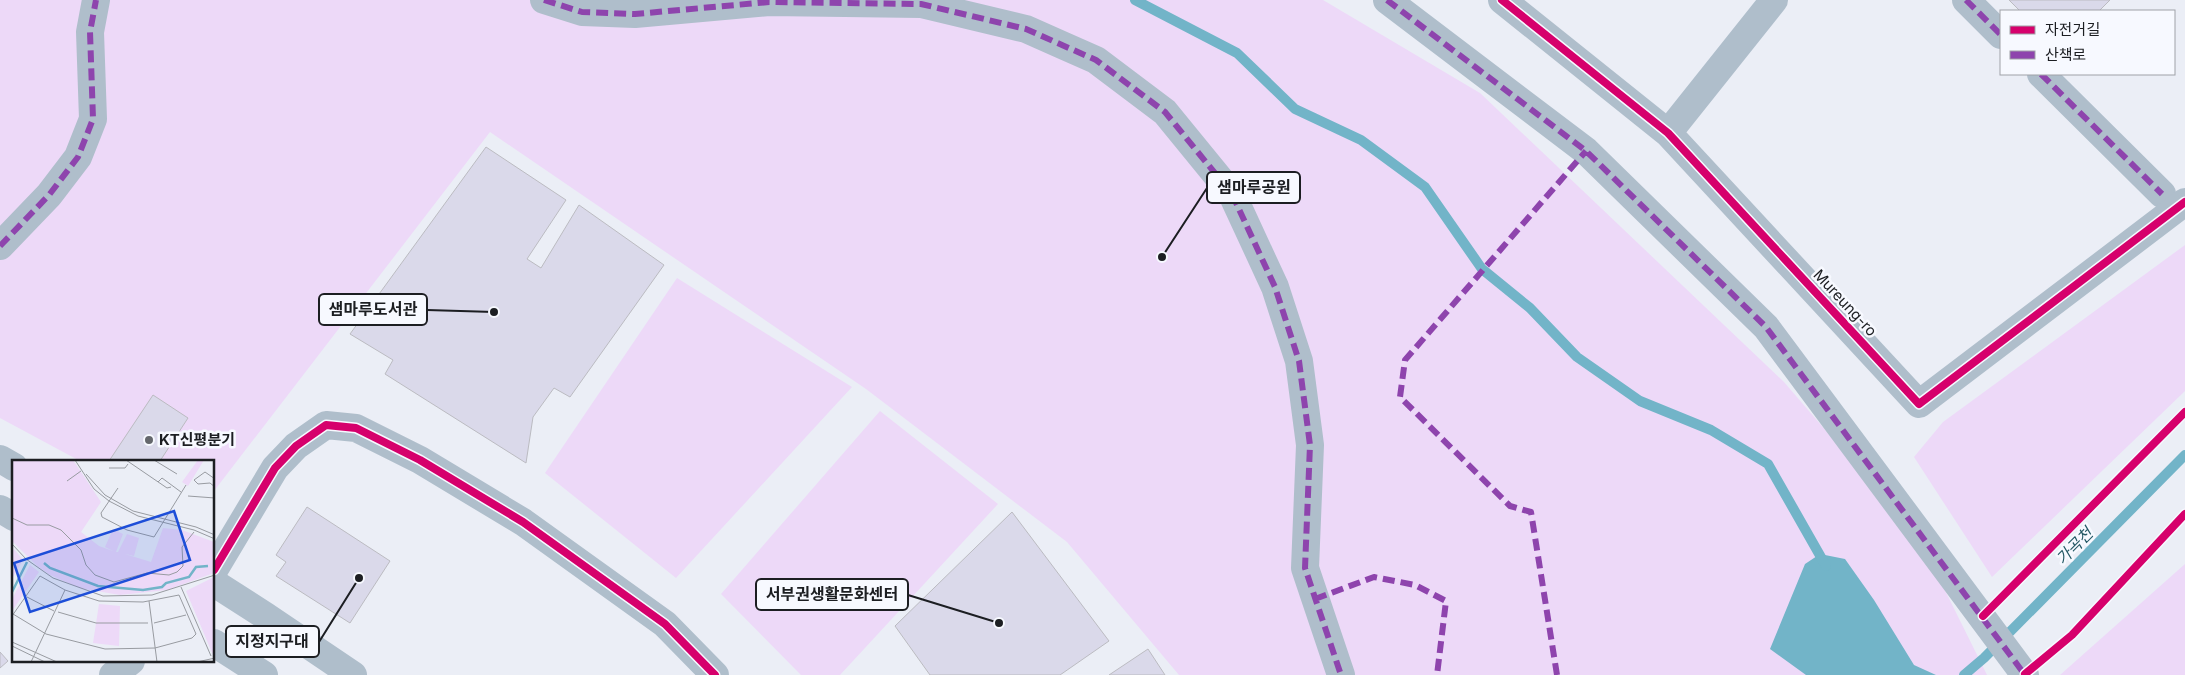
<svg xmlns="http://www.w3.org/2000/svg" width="2185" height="675" font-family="Inter,'Noto Sans KR',sans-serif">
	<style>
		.green { fill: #edd9f8 }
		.water { fill: #72b4c8 }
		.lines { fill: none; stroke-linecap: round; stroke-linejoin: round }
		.stream { stroke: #72b4c8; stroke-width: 10 }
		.building { fill: #dad9ea; stroke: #bbbbc1 }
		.pedestrian { stroke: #afbecb; stroke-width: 28 }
		.minor { stroke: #afbecb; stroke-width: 28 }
		.tertiary { stroke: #afbecb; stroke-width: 28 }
		.quiet { stroke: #8e44ad; stroke-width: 6; stroke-dasharray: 12 6; stroke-linecap: butt }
		.cycleway-casing { stroke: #f7f9ff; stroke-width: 11 }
		.cycleway { stroke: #d6006c; stroke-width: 8 }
		.poi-dot { fill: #64676c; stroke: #f7f9ff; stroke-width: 2 }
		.labels { text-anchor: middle; stroke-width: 5; stroke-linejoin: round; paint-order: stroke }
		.street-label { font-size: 15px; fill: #1c1e22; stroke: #f7f9ff }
		.poi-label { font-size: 15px; font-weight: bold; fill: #1c1e22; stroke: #f7f9ff; text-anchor: start }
		.water-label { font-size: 16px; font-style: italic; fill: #245865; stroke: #f7f9ff }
		.inset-river { fill: none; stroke: #72b4c8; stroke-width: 2.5 }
		.inset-road { fill: none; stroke: #989ba1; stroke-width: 1 }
		.view { fill: #1d4ed8; fill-opacity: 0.15; stroke: #1d4ed8; stroke-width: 2.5 }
		.inset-edge { fill: none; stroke: #1c1e22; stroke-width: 2.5 }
		.leader { fill: none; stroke: #1c1e22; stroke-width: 2 }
		.callout-dot { fill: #1c1e22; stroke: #f7f9ff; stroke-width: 2 }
		.callout { fill: #f7f9ff; stroke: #1c1e22; stroke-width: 2 }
		.callout-label { font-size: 16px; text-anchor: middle; font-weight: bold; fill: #1c1e22 }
	</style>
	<rect width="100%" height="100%" fill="#ebeef6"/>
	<!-- green -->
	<path class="green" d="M0,0H1323L1480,93L1784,382L1920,540L1987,675H1179L1067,542L866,389L490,132L214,491V461H80L0,418Z
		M2185,245V391L1992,577L1914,457L1943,422Z
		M677,278L852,387L676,578L545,473Z
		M880,411L998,504L840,675H801L721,594Z
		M2185,564V675H2060Z"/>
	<!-- water -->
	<path class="water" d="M1820,554L1845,559L1874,600L1914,665L1936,675H1806L1770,649L1805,564Z"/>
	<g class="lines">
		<!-- stream -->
		<path class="stream" d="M1135,0L1237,53L1295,109L1361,140L1425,187L1482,269L1530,308L1577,357L1640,401L1711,430L1768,464L1826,566
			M1964,675L1984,658L2185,455"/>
	</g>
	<!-- building -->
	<path class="building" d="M2009,0H2110L2099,11H2020Z
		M486,147L566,200L527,259L541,268L579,205L664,265L570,397L554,388L533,417L526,463L385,374L393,360L350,334Z
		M153,395L188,418L160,461H109Z
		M307,507L390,561L350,623L276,576L286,562L276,555Z
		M1012,512L1109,641L1060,675H930L895,626Z
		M1148,649L1165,675H1109Z
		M0,652L8,661L0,668Z"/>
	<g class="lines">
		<!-- pedestrian -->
		<path class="pedestrian" d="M544,0L582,12L635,14L769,2L921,4L1026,29L1062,45L1096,60L1165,112L1232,194L1275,287L1299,361L1310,445L1305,568L1341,675
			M1387,0L1586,151L1766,327L2025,675
			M1966,0L2001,35
			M2041,74L2162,194
			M0,246L49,195L78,157L93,119L90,32L96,0"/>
		<!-- minor -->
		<path class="minor" d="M1502,0L1668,133L1919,404L2185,202
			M1668,133L1774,0
			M214,570L275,468L296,446L326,425L356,428L420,460L523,522L665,624L715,675
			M113,675L131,661"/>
		<!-- tertiary -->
		<path class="tertiary" d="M0,459L14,467
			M0,509L14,517
			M214,583L267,617L353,675
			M214,643L264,675"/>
		<!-- quiet -->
		<path class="quiet" d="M544,0L582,12L635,14L769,2L921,4L1026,29L1062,45L1096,60L1165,112L1232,194L1275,287L1299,361L1310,445L1305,568L1341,675
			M1387,0L1586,151L1766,327L2025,675
			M1966,0L2001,35
			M2041,74L2162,194
			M0,246L49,195L78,157L93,119L90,32L96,0
			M1315,599L1374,577L1415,585L1446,601L1437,675
			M1557,675L1531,512L1510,506L1400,397L1405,360L1586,151"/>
		<!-- cycleway casing -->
		<g class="cycleway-casing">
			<path id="cycleway" d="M1502,0L1668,133L1919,404L2185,202
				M214,570L275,468L296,446L326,425L356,428L420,460L523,522L665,624L715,675
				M1983,616L2185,412
				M2025,674L2072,635L2185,514"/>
		</g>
		<!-- cycleway -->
		<use href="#cycleway" class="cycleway"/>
	</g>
	<!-- markers -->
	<circle class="poi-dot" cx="149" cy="440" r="5"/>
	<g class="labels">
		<!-- street labels -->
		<g class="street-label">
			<text transform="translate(1845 303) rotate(47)" y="5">Mureung-ro</text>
		</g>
		<!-- poi labels -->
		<g class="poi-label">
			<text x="159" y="445">KT신평분기</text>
		</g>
		<!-- water labels -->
		<g class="water-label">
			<text transform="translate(2074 546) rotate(-45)" y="6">가곡천</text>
		</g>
	</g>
	<!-- overview -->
	<g transform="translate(12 460)">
		<rect width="202" height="202" fill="#ebeef6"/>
		<path d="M0,0H61L89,42L69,72L87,86L101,91L93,87L101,69L111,74L104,92H106L115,74L127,78L122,96L113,94L139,102L151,68L170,70L202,82V113L155,130L108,135L67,128L38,115L25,106L0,81ZM186,0H192L176,26L170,22ZM2,89L11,100L0,119V92ZM18,105L27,112L0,151V139ZM202,117L203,195H201L174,131ZM87,144L108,146L107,186L81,183Z" fill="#edd9f8"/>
		<path class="inset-river" d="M32,103L38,108L86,126L131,130L150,127L154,123L177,117L184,107L196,106M0,132L15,102"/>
		<path class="inset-road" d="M63,0L82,29L97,41L126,56L182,70L203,79M114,0L155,28L159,27M142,0L165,14M97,8H113L116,4M74,14L93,35L121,51L184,67L203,75M203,19L193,12L182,20L186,24L198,23L203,27M55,21L69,11M146,22L150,18L169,32M106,28L89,53L90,57L115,70L142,77L174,25M176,36L203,38M0,58L15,65H37L49,70L69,90L74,105L83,115L102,122L135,113L157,115L165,112L171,106L170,87L182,72M0,84L14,99L41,118L91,136L140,135L203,115M169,127L199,196M15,137L42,151M137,141L145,202M46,152L84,163H136M0,156L28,116L53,130L87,141L131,142L167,135L184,174L180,178L143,188L93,189L34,174L1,154M142,163L174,155M0,182L45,202M0,186L33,202M19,202L53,130M185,202L203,198"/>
		<path class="view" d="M162,51L178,100L18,152L2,103Z"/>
		<rect width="202" height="202" class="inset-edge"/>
	</g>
	<!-- callouts -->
	<path class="leader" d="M1162 257L1207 188M494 312L427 310M999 623L908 595M359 578L319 642"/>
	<g class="callout-dot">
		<circle cx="1162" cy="257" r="5"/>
		<circle cx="494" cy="312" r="5"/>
		<circle cx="999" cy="623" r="5"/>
		<circle cx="359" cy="578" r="5"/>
	</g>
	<g class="callout">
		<rect x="1207" y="172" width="93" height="31" rx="5"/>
		<rect x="319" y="294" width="108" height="31" rx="5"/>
		<rect x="756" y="579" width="152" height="31" rx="5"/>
		<rect x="226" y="626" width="93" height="31" rx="5"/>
	</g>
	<g class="callout-label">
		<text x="1254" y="193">샘마루공원</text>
		<text x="373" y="315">샘마루도서관</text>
		<text x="832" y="600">서부권생활문화센터</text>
		<text x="272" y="647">지정지구대</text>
	</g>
	<!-- legend -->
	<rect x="2000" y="10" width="175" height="65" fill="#f7f9ff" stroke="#9fa1a7"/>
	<rect x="2010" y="26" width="25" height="8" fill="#d6006c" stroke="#9fa1a7"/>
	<text x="2045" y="35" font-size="15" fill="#1c1e22">자전거길</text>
	<rect x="2010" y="51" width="25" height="8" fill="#8e44ad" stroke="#9fa1a7"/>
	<text x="2045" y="60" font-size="15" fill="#1c1e22">산책로</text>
</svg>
